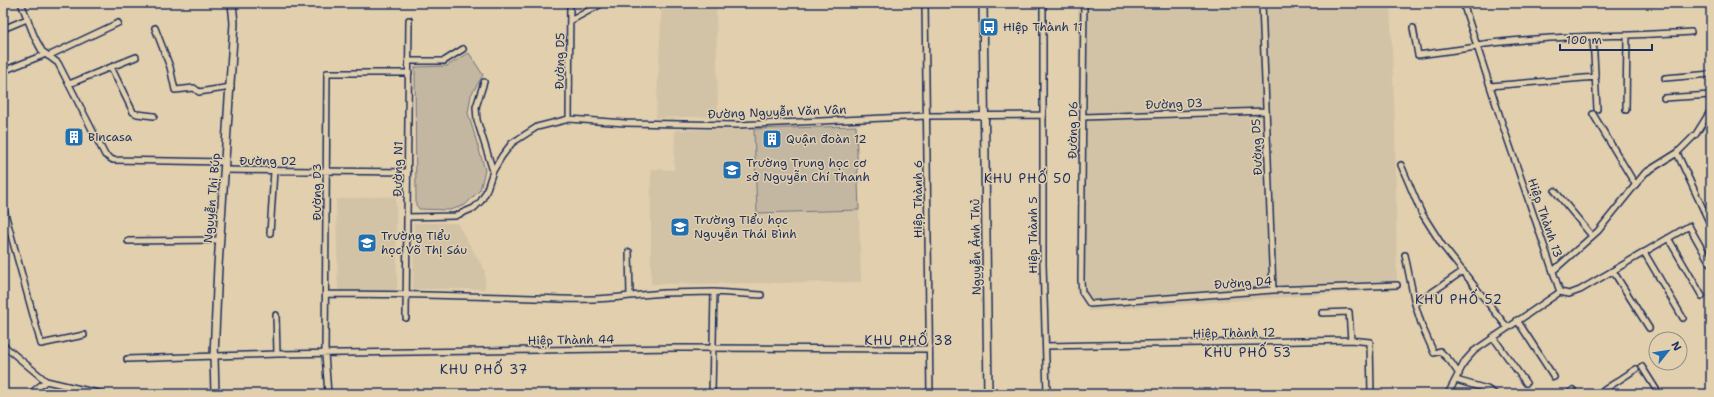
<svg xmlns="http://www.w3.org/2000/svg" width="1714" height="397" font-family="'Shantell Sans',sans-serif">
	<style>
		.built { fill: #d2c3a7 }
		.green { fill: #c4b7a1; stroke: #707380 }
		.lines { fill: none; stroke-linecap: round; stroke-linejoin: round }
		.street-casing { stroke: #1b2f5e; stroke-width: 8 }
		.secondary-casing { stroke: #1b2f5e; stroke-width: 10 }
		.street { stroke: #e1cfad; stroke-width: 5 }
		.secondary { stroke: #e1cfad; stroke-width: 7 }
		.labels { text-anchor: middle; stroke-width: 3; stroke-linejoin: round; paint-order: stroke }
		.poi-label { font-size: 12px; fill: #1b2f5e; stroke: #e1cfad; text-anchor: start }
		.street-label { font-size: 12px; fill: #1b2f5e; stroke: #e1cfad }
		.neighbourhood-label { font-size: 13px; letter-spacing: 1px; fill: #1b2f5e; stroke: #e1cfad }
	</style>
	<rect width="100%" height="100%" fill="#e1cfad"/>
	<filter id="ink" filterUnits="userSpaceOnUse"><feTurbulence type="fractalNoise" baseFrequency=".025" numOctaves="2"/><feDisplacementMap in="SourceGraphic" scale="8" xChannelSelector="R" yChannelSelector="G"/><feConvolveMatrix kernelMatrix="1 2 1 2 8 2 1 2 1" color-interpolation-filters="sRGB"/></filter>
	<g filter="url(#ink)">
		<!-- built -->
		<path class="built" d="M662,3H716L718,116L656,118Z
			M1078,3H1390L1395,124L1397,289L1089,311L1079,209Z
			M754,129L757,213L859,210L861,282L651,284V169L674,170L675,130Z
			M396,196L397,288L393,292H341L338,289L336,199Z
			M414,223H457L485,271V289H413Z"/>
		<!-- green -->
		<path class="green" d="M469,53L483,75L471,95L468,113L485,170L480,190L465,205L450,210L419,209L416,205L415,67L447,66Z
			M856,126L859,210L757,213L754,129Z"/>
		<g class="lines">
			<!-- street casing -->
			<g class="street-casing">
				<path id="street" d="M21,3L35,38L42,51L58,63L105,155L113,160L225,162
					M925,3L930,394
					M1043,3V264L1047,394
					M1084,3L1081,280L1082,292L1090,304L1273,290L1397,285
					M1262,3L1273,290
					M570,21L603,3
					M155,28L170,67L175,90L194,88L199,92L231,87
					M1413,28L1418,55L1477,47
					M3,29L27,19
					M1593,37L1597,109
					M1477,45C1547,35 1619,37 1691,32
					M48,56L118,23
					M409,61H444L463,49
					M111,67L133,112L137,114L154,116
					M3,71L46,54
					M1665,78L1711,74
					M484,82L476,107L477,120L493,171
					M69,84L136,57
					M1490,86L1596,77
					M1664,98L1711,95
					M1626,110L1627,37
					M1593,114L1635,184
					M1083,117L1266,111
					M569,119L570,3
					M1677,153L1711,226
					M1401,165L1421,212L1442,245L1507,327
					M224,170L408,172
					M1555,191L1592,236
					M3,206L41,344L84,335
					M407,217L455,216L474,208L481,201L486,192L493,171L502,156L512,143L537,127L569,119L625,123L737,125L927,116L1043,115
					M270,233L274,171
					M1668,238L1702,296
					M128,241L219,240
					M1644,252L1683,318
					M1405,255L1415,304L1422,326L1434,353L1440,351L1450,361L1459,374
					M1553,271L1598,231L1645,173L1677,153L1696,134L1711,110
					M1613,271L1649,328
					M1560,292L1569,294L1580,290L1689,226L1711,265
					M326,294C386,294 445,295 505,297C547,298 588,302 630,296L629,252
					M630,296L664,293L714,292
					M1415,304L1463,271
					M1322,313L1349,312L1351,340
					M276,315L277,354
					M406,318L409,20
					M1517,320L1554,377
					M1493,337L1526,383
					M3,345L46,381L102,394
					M1046,346L1351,340L1370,342L1371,394
					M127,359L277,354L677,348L929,349
					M1642,367L1659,394
					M1456,380L1487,389L1495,394
					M30,394L46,381
					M328,394L325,354L327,73H409
					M712,394L714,292L761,295
					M1448,394L1465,361L1474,351L1560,292L1503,126L1463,3
					M1568,394L1573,390
					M1598,394L1636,369"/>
			</g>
			<!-- secondary casing -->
			<g class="secondary-casing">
				<path id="secondary" d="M983,3L988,394
					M215,394L214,356L218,266L234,23L232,3"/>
			</g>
			<!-- street -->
			<use href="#street" class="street"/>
			<!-- secondary -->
			<use href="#secondary" class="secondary"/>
		</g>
	</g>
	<!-- icons -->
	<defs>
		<g id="bus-square" transform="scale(1)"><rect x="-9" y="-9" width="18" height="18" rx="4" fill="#1f6fb2" stroke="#e1cfad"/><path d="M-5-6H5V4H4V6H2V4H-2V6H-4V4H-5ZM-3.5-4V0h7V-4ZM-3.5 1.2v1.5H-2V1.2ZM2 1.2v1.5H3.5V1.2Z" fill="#fff"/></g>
		<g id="building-square" transform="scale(1)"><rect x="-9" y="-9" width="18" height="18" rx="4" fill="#1f6fb2" stroke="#e1cfad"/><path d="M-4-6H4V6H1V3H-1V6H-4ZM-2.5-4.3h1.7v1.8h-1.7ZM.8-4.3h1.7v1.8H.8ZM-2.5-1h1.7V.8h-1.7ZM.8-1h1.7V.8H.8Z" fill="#fff"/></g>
		<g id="school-square" transform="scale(1)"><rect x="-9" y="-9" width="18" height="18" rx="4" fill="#1f6fb2" stroke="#e1cfad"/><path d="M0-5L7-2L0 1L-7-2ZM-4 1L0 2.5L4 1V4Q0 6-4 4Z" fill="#fff"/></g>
	</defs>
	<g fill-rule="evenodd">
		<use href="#bus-square" x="989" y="27"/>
		<use href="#building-square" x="74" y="137"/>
		<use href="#building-square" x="772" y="139"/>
		<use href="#school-square" x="732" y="170"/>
		<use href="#school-square" x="680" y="227"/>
		<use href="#school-square" x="367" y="243"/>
	</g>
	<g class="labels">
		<!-- poi labels -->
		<g class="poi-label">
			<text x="1003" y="31">Hiệp Thành 11</text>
			<text x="88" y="141">Bincasa</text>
			<text x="786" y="143">Quận đoàn 12</text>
			<text x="746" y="167">Trường Trung học cơ<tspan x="746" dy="14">sở Nguyễn Chí Thanh</tspan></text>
			<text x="694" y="224">Trường Tiểu học<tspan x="694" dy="14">Nguyễn Thái Bình</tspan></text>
			<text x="381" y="240">Trường Tiểu<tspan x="381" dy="14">học Võ Thị Sáu</tspan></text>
		</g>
		<!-- street labels -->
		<g class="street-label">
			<text transform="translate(560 61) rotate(-89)" y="4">Đường D5</text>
			<text transform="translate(1174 104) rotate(-2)" y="4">Đường D3</text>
			<text transform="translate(777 112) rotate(-2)" y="4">Đường Nguyễn Văn Vân</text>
			<text transform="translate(1073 130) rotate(-89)" y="4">Đường D6</text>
			<text transform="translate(1257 147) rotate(-92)" y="4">Đường D5</text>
			<text x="268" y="165">Đường D2</text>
			<text transform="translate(398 169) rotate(-89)" y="4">Đường N1</text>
			<text transform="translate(317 192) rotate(-90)" y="4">Đường D3</text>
			<text transform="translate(212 198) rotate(-85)" y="4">Nguyễn Thị Búp</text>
			<text transform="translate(918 199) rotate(-90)" y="4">Hiệp Thành 6</text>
			<text transform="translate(1545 218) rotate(71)" y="4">Hiệp Thành 13</text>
			<text transform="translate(1033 235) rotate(-90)" y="4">Hiệp Thành 5</text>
			<text transform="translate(976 247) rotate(-91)" y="4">Nguyễn Ảnh Thủ</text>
			<text transform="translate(1243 283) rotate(-4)" y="4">Đường D4</text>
			<text transform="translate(1234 333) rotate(-1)" y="4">Hiệp Thành 12</text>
			<text transform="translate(571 340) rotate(-1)" y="4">Hiệp Thành 44</text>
		</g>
		<!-- neighbourhood labels -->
		<g class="neighbourhood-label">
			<text x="1028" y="183">KHU PHỐ 50</text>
			<text x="1459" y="304">KHU PHỐ 52</text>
			<text x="909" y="345">KHU PHỐ 38</text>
			<text x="1248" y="357">KHU PHỐ 53</text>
			<text x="484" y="374">KHU PHỐ 37</text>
		</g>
	</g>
	<!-- margin -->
	<rect width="1714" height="397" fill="none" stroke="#e1cfad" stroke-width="16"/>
	<rect x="8" y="8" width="1698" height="381" fill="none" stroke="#1b2f5e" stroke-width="1.5" filter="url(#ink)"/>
	<!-- north arrow -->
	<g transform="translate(1668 351) rotate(60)"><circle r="19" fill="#e1cfad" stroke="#928f8d"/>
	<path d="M0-3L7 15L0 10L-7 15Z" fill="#1f6fb2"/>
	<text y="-6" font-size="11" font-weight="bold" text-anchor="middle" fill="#1b2f5e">N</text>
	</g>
	<!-- scale -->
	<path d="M1560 44v6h92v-6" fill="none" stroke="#1b2f5e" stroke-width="2"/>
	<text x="1566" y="44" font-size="12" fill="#1b2f5e" stroke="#e1cfad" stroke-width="3" paint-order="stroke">100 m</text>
</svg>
